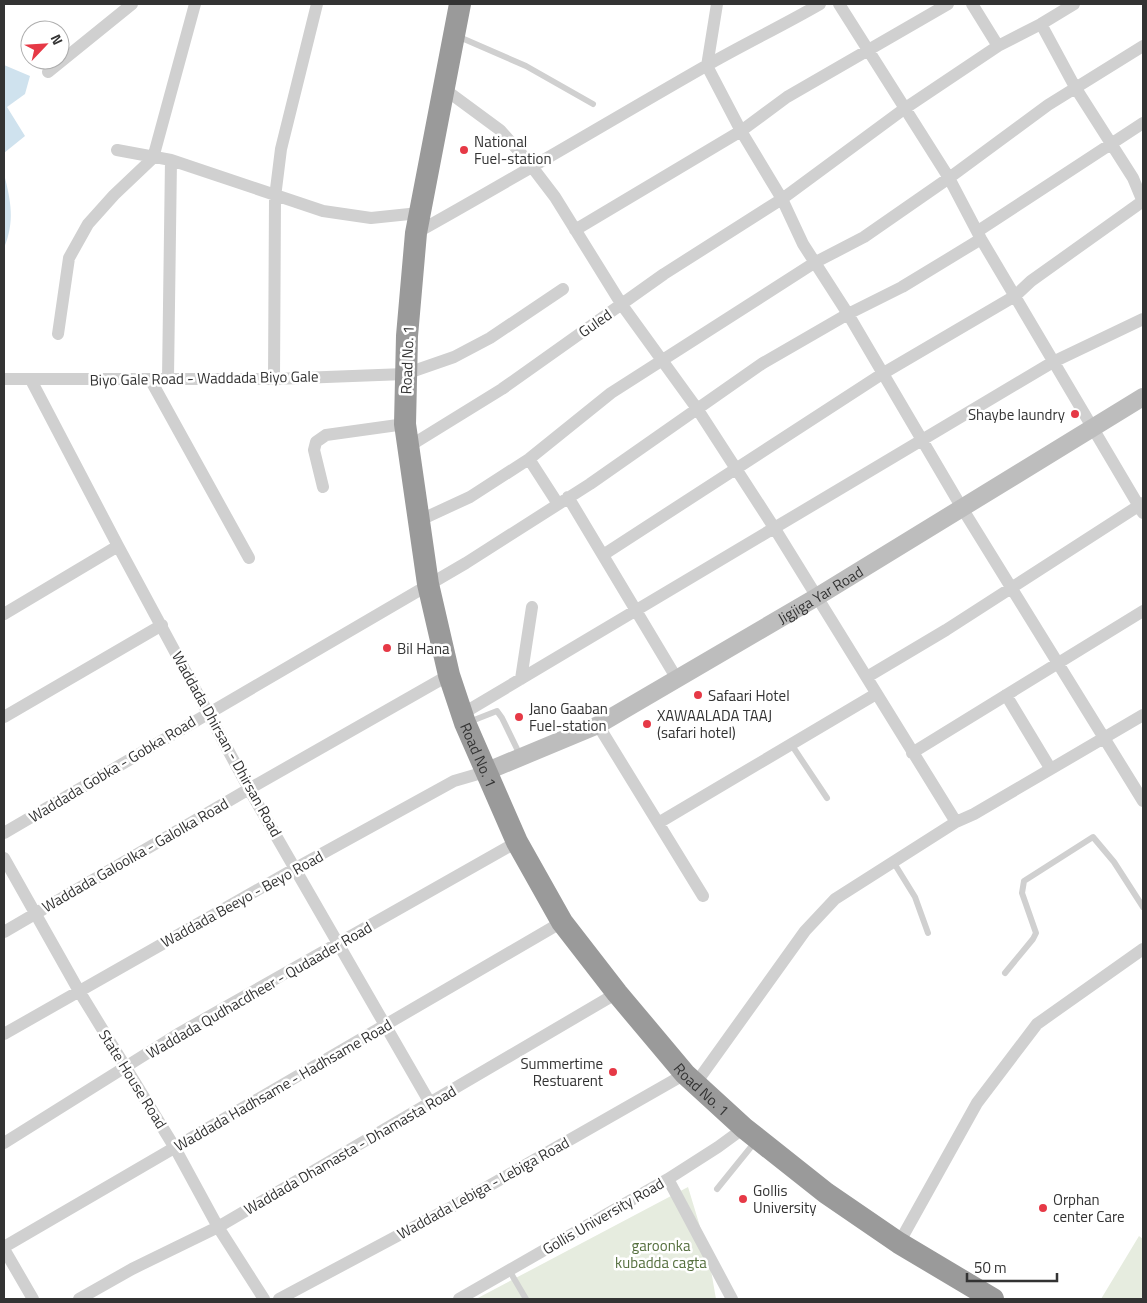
<svg xmlns="http://www.w3.org/2000/svg" width="1147" height="1303" font-family="'Titillium Web',sans-serif">
  <style>
    .green { fill: #e6ecdf }
    .water { fill: #cfe2ee }
    .lines { fill: none; stroke-linecap: round; stroke-linejoin: round }
    .lane { stroke: #d0d0d0; stroke-width: 6 }
    .street { stroke: #d0d0d0; stroke-width: 12 }
    .secondary { stroke: #bdbdbd; stroke-width: 18 }
    .highway { stroke: #9a9a9a; stroke-width: 22 }
    .poi-dot { fill: #e63946; stroke: #fff; stroke-width: 2 }
    .labels { text-anchor: middle; dominant-baseline: central; stroke-width: 5; stroke-linejoin: round; paint-order: stroke }
    .poi-label { font-size: 15px; fill: #333; stroke: #fff; text-anchor: start }
    .street-label { font-size: 15px; fill: #333; stroke: #fff }
    .park-label { font-size: 15px; fill: #56703f; stroke: #fff }
  </style>
  <rect width="100%" height="100%" fill="#fff"/>
  <path class="green" d="M 688,1187 L 708,1253 L 716,1299 L 476,1299 Z
    M 1139,1236 L 1143,1239 L 1143,1299 L 1101,1299 Z"/>
  <path class="water" d="M 4,65 L 30,76 L 25,94 L 7,107 L 25,136 L 4,153 Z
    M 4,174 C 11,201 15,222 4,248 Z"/>
  <g class="lines">
    <path class="lane" d="M 457,36 L 526,66 L 593,104
      M 469,722 L 497,711 L 502,718 L 520,755
      M 791,744 L 827,798
      M 894,863 L 915,897 L 928,933
      M 1005,973 L 1033,939 L 1036,933 L 1022,893 L 1024,881 L 1093,837 L 1114,862 L 1143,907
      M 717,1189 L 755,1142
      M 509,1270 L 526,1299"/>
    <path class="street" d="M 839,4 L 949,178 L 981,239 L 1143,513
      M 948,4 L 787,97 L 741,131 L 782,199 L 803,244 L 848,314 L 962,508 L 1143,801
      M 972,4 L 998,46
      M 1041,24 L 1075,87 L 1133,178 L 1143,202
      M 48,72 L 132,4
      M 443,88 L 500,130 L 526,159 L 555,197 L 622,305 L 698,410 L 775,529 L 956,822 L 974,814 L 1143,715
      M 117,150 L 171,160 L 323,211 L 371,218 L 419,213
      M 575,230 L 741,131 L 707,66 L 717,4
      M 978,231 L 1143,123
      M 416,233 C 513,179 608,122 704,67 C 742,45 782,26 820,4
      M 58,334 L 69,258 L 88,224 L 114,195 L 153,158 L 195,4
      M 168,378 L 171,160
      M 4,379 L 274,379 L 405,374 L 454,357 L 490,338 L 563,289
      M 150,379 L 249,558
      M 274,379 L 275,197 L 281,149 L 317,4
      M 31,380 L 118,546 L 249,789 L 430,1103
      M 408,447 L 502,389 L 664,274 L 782,199 L 904,109 L 998,46 L 1041,24 L 1074,4
      M 529,459 L 558,504
      M 323,487 L 314,450 L 316,442 L 326,435 L 405,424
      M 568,497 L 677,679
      M 418,521 L 470,497 L 529,459 L 611,393 L 814,263 L 864,237 L 949,178 L 1048,105 L 1143,46
      M 603,555 L 882,374 L 1015,296 L 1031,281 L 1143,201
      M 4,614 L 118,546
      M 867,677 L 946,630 L 1143,503
      M 521,679 L 532,607
      M 1006,695 L 1050,768
      M 462,714 L 1053,362 L 1143,319
      M 4,717 L 162,625
      M 598,725 L 703,896
      M 912,753 L 1143,611
      M 660,822 L 876,694
      M 4,833 L 466,563 L 590,484 L 763,363 L 848,314 L 902,287 L 981,239
      M 4,858 L 79,991 L 175,1148 L 218,1227 L 264,1299
      M 4,932 L 249,789 L 449,675
      M 4,1034 L 296,868 L 454,781 L 485,772
      M 696,1083 L 805,931 L 835,899 L 956,822
      M 4,1143 L 178,1034 L 517,842
      M 668,1179 L 732,1299
      M 899,1243 L 977,1103 L 1037,1024 L 1143,949
      M 4,1247 L 562,922
      M 4,1249 L 33,1299
      M 79,1299 L 132,1269 L 218,1227 L 617,993
      M 279,1299 L 459,1203 L 685,1074
      M 459,1299 L 668,1179 L 718,1147 L 744,1128"/>
    <path class="secondary" id="s1" d="M 485,772 L 598,725 L 815,598 L 1143,397"/>
    <path class="highway" id="s2" d="M 460,4 L 416,233 L 407,336 L 405,424 L 428,584 L 449,675 L 465,723 L 517,842 L 562,922 L 617,993 L 685,1074 L 744,1128 L 826,1193 L 899,1243 L 993,1299"/>
  </g>
  <g class="poi-dot">
    <circle cx="464" cy="150" r="5"/>
    <circle cx="1075" cy="414" r="5"/>
    <circle cx="387" cy="648" r="5"/>
    <circle cx="698" cy="695" r="5"/>
    <circle cx="519" cy="717" r="5"/>
    <circle cx="647" cy="724" r="5"/>
    <circle cx="613" cy="1072" r="5"/>
    <circle cx="743" cy="1199" r="5"/>
    <circle cx="1043" cy="1208" r="5"/>
  </g>
  <g class="labels">
    <g class="poi-label">
      <text x="474" y="141">National<tspan x="474" dy="17">Fuel-station</tspan></text>
      <text x="1065" y="414" text-anchor="end">Shaybe laundry</text>
      <text x="397" y="648">Bil Hana</text>
      <text x="708" y="695">Safaari Hotel</text>
      <text x="529" y="708">Jano Gaaban<tspan x="529" dy="17">Fuel-station</tspan></text>
      <text x="657" y="715">XAWAALADA TAAJ<tspan x="657" dy="17">(safari hotel)</tspan></text>
      <text x="603" y="1063" text-anchor="end">Summertime<tspan x="603" dy="17">Restuarent</tspan></text>
      <text x="753" y="1190">Gollis<tspan x="753" dy="17">University</tspan></text>
      <text x="1053" y="1199">Orphan<tspan x="1053" dy="17">center Care</tspan></text>
    </g>
    <g class="street-label">
      <text transform="translate(595 323) rotate(-35)">Guled</text>
      <text transform="translate(407 360) rotate(-88)">Road No. 1</text>
      <text transform="translate(204 378) rotate(-1)">Biyo Gale Road - Waddada Biyo Gale</text>
      <text stroke="none"><textPath href="#s1" startOffset="380">Jigjiga Yar Road</textPath></text>
      <text transform="translate(227 744) rotate(61)">Waddada Dhirsan - Dhirsan Road</text>
      <text stroke="none"><textPath href="#s2" startOffset="765">Road No. 1</textPath></text>
      <text transform="translate(112 769) rotate(-31)">Waddada Gobka - Gobka Road</text>
      <text transform="translate(135 855) rotate(-30)">Waddada Galoolka - Galolka Road</text>
      <text transform="translate(242 899) rotate(-29)">Waddada Beeyo - Beyo Road</text>
      <text transform="translate(259 990) rotate(-30)">Waddada Qudhacdheer - Qudaader Road</text>
      <text transform="translate(133 1079) rotate(58)">State House Road</text>
      <text transform="translate(283 1085) rotate(-30)">Waddada Hadhsame - Hadhsame Road</text>
      <text stroke="none"><textPath href="#s2" startOffset="1170">Road No. 1</textPath></text>
      <text transform="translate(350 1150) rotate(-30)">Waddada Dhamasta - Dhamasta Road</text>
      <text transform="translate(483 1188) rotate(-29)">Waddada Lebiga - Lebiga Road</text>
      <text transform="translate(603 1216) rotate(-30)">Gollis University Road</text>
    </g>
    <g class="park-label">
      <text x="661" y="1245">garoonka<tspan x="661" dy="17">kubadda cagta</tspan></text>
    </g>
  </g>
  <rect width="1147" height="1303" fill="none" stroke="#333333" stroke-width="10"/>
  <g transform="translate(45 45) rotate(65)"><circle r="24" fill="#ffffff" stroke="#adadad"/>
  <path d="M0-4L9 19L0 12L-9 19Z" fill="#e63946"/>
  <text y="-8" font-size="14" font-weight="bold" text-anchor="middle" fill="#333333">N</text>
  </g>
  <path d="M967 1273v8h90v-8" fill="none" stroke="#333333" stroke-width="2.5"/>
  <text x="974" y="1273" font-size="15" fill="#333333" stroke="#ffffff" stroke-width="4" paint-order="stroke">50 m</text>
</svg>
